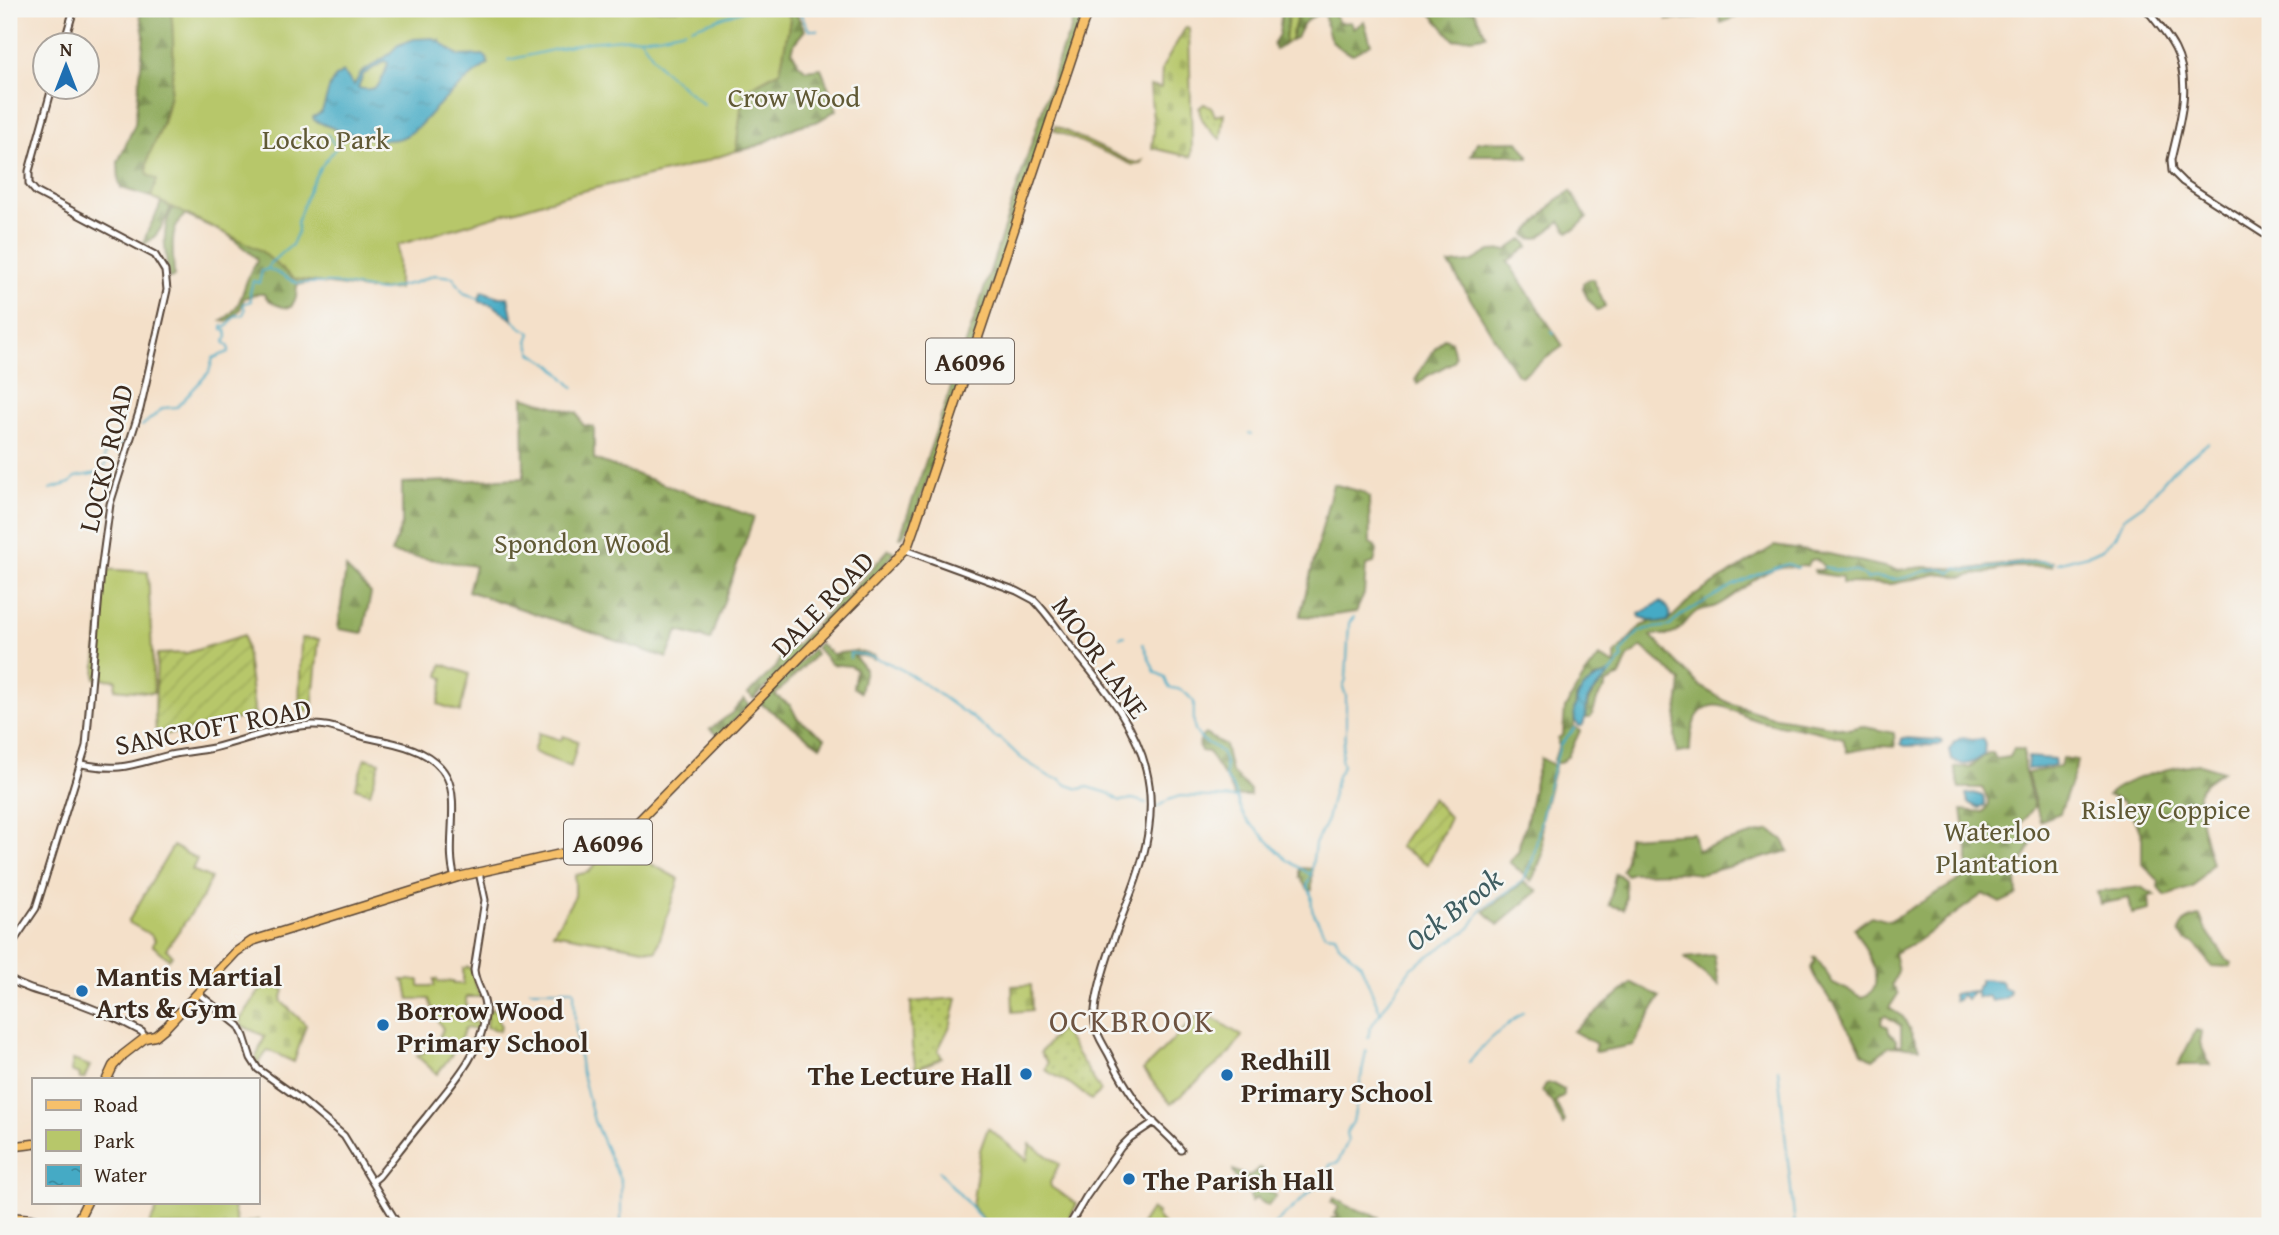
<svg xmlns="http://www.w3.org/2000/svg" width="2279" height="1235" font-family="'Gentium Book Plus',serif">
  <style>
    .grass { fill: url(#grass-dots); stroke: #797844; stroke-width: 2 }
    .forest { fill: url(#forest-firs); stroke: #666b3e; stroke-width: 2; fill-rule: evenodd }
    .cemetery { fill: url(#cemetery-stones); stroke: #797844; stroke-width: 2 }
    .park { fill: #b7c76a; stroke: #797844; stroke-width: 2 }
    .garden { fill: url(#garden-furrows); stroke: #797844; stroke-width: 2 }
    .water { fill: url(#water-ripples); stroke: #406a72; stroke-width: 2; fill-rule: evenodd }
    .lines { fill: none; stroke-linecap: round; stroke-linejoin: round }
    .stream { stroke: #45aac5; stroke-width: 2 }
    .minor-casing { stroke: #574538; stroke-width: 9 }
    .major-casing { stroke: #574538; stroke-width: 11 }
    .highway-casing { stroke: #574538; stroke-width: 13 }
    .minor { stroke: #fff; stroke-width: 5 }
    .major { stroke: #f6c06b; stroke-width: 8 }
    .highway { stroke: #f6c06b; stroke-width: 10 }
    .poi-dot { fill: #1f6fb2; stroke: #f6f6f2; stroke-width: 2.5 }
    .labels { text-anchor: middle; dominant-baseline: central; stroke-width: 5; stroke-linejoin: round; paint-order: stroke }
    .shield { fill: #f6f6f2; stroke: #73675e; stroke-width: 2 }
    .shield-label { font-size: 26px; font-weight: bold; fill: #3b2a1e }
    .park-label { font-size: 28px; fill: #605935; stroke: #f6f6f2 }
    .street-label { font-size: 28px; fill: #3b2a1e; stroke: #f6f6f2 }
    .poi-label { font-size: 28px; font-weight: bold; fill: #3b2a1e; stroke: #f6f6f2; text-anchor: start }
    .water-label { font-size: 30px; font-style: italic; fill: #3f5d61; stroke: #f6f6f2 }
    .quarter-label { font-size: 32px; letter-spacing: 2px; fill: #6d5341; stroke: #f6f6f2 }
  </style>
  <defs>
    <pattern id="grass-dots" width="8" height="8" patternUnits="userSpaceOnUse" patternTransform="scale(1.75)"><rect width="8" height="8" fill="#b7c76a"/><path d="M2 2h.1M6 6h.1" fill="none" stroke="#9eab5b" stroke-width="1.8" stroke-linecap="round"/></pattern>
    <pattern id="forest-firs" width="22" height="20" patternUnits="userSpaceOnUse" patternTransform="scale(1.75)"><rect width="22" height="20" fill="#91ac5e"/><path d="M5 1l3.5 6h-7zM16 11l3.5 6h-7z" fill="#788c4d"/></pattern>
    <pattern id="cemetery-stones" width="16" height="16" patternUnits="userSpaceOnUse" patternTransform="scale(1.75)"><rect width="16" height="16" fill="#b7c76a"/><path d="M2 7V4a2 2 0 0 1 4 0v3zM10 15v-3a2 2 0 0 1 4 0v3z" fill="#9eab5b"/></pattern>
    <pattern id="garden-furrows" width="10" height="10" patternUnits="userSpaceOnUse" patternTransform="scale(1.75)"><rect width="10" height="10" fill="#b7c76a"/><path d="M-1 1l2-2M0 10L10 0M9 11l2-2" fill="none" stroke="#9eab5b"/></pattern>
    <pattern id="water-ripples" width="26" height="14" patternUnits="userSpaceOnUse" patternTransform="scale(1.75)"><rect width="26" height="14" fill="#45aac5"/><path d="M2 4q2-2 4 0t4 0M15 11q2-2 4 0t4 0" fill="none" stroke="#3b8b9f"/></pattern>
  </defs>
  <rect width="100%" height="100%" fill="#f6f6f2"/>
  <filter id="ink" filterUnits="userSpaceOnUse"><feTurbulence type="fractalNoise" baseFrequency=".0143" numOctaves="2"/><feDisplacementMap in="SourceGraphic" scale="14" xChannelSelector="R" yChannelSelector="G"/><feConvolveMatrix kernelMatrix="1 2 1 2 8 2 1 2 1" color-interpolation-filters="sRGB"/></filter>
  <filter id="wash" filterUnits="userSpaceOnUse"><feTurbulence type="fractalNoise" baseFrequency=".00686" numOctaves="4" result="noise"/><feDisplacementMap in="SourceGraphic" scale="28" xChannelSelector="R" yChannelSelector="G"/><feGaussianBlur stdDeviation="1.57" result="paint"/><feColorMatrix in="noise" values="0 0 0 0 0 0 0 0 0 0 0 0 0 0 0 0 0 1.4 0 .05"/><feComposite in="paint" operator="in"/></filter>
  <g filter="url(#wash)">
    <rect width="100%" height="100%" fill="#f4e0c9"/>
    <path class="grass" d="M 1289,9 L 1299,9 L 1291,40 L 1284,45 Z
      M 1204,104 L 1212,108 L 1215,116 L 1224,113 L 1221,139 C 1210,133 1200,120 1199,108 Z
      M 1055,126 L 1129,161 L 1138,163 L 1142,161 L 1140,164 L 1133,165 L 1054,130 Z
      M 365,758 L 380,762 L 370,793 L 355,788 Z
      M 957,998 L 951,1024 L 938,1050 L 942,1058 L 916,1069 L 912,1047 L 911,1002 Z
      M 490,1009 L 499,1010 L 502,1012 L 497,1019 L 501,1026 L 500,1031 L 486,1027 L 487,1013 Z
      M 1061,1028 L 1101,1091 L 1091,1100 L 1072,1085 L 1045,1070 L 1048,1063 L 1040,1053 Z
      M 73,1060 L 90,1066 L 84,1079 L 80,1079 L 79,1074 L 71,1071 Z"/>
    <path class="forest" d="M 139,9 L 171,9 C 178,74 171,105 147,165 L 157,180 L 151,197 L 121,188 L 119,183 L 118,162 L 135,124 L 144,35 Z
      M 786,9 L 794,9 L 805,30 L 795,42 L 792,52 L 799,64 L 806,70 L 821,68 L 837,110 C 830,113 824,118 818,121 C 811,124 803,124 796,127 C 772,137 764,147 736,151 L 743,91 L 780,71 L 790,19 Z
      M 1075,9 L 1085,9 L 913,521 L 902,537 L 900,537 L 979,305 L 1062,49 L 1070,33 Z
      M 1282,9 L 1289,9 L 1284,45 L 1275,50 L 1273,45 L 1279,34 Z
      M 1299,9 L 1332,9 L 1339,23 L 1351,22 L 1354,29 L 1364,21 L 1371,44 L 1353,54 C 1332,48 1327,37 1325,16 L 1320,13 C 1304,20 1303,23 1296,38 L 1291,40 Z
      M 1427,9 L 1473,9 L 1486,35 C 1475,39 1466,37 1454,40 Z
      M 1665,9 L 1696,9 L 1693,12 L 1697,18 L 1667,20 Z
      M 1717,9 L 1748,9 L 1734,18 L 1721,23 Z
      M 1518,141 L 1528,155 L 1528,158 L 1522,158 L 1513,155 L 1471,155 L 1477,142 Z
      M 1571,191 L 1587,218 L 1575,229 L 1568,232 L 1560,221 L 1540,237 L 1531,239 L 1525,235 L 1557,200 Z
      M 161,202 L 171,207 C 164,222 160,236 144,244 C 146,227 157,218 161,202 Z
      M 177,203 L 373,290 C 349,287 321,279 297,285 L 296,298 L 291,307 C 282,309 269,303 264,294 L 257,294 L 244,298 L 240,310 L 227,322 L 222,321 C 248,303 239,285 257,262 L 256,258 L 227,234 L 185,215 C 167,228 174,258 174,277 L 169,278 C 165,254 159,223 177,203 Z
      M 1523,239 L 1529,246 L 1508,262 L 1563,346 L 1521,376 L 1516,373 L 1449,264 L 1471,262 L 1490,251 L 1507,250 Z
      M 1589,279 L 1593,279 L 1605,306 L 1598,311 L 1588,299 L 1583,289 L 1583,283 Z
      M 1444,338 L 1451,341 L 1455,357 L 1453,362 L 1427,376 L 1418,384 L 1415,380 C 1422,366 1433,350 1444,338 Z
      M 523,397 L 577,413 L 583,425 L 594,427 L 594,459 L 754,517 L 710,640 L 678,631 L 667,658 L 468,591 L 475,566 L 391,553 L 402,524 L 402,483 L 524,478 Z
      M 1333,484 L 1362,492 L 1369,497 L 1370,543 L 1375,546 L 1377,551 L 1374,563 L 1366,565 L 1364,594 L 1356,612 L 1320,617 L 1300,616 Z
      M 1774,546 L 1829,554 L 1897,570 L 1924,567 L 1968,569 L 2035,561 L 2053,562 L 2052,566 L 2014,567 L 1963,577 L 1937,574 L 1892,584 L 1842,583 L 1842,577 L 1815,573 L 1814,570 L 1822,570 L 1824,567 L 1817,559 L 1811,560 L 1807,566 L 1798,566 L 1796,568 C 1768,559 1741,595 1716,606 C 1710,609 1702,608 1696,612 C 1687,618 1682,631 1672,634 C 1665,637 1658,633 1651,636 L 1700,686 L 1729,703 L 1769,716 L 1849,729 L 1861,726 L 1894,733 L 1895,747 L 1880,746 L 1847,752 L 1843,738 C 1829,735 1814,730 1800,728 C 1782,726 1765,724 1747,717 C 1737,713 1723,703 1711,706 C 1692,711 1690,735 1690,751 L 1677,753 L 1675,735 L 1681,681 L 1642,647 L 1628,657 L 1620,676 L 1605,684 L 1605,688 C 1592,702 1598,707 1590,718 L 1586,718 C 1582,699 1600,687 1610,674 L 1595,678 L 1576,697 L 1574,726 L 1580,731 L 1568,756 L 1560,763 L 1556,763 L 1554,760 L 1558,748 L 1558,738 L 1563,735 L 1565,708 L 1583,678 L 1599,657 L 1615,665 L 1615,654 L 1641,626 L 1651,621 L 1658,623 L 1668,621 L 1694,596 Z
      M 889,549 L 894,552 L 873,578 L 754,699 L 748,694 L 775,668 L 783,652 L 796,645 L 843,597 L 846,598 Z
      M 346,568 L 371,593 L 363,633 L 338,629 Z
      M 819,643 L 832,654 L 855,651 L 875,656 L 874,659 L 863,656 L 854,656 L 865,669 L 860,692 L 853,687 L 856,669 L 850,666 L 831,664 L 816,647 Z
      M 813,649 L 816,654 L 775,695 L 791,706 L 797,718 L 825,738 L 820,746 L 760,703 Z
      M 744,699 L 749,705 L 718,736 L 710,729 L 732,713 Z
      M 1205,734 L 1225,745 L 1231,772 L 1250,790 L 1250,796 L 1234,796 C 1231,780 1215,767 1209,752 L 1201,751 C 1198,745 1199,738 1205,734 Z
      M 2014,748 L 2024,750 L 2024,768 L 2034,807 L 2020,825 L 2031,844 L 2016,878 L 2017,895 L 2000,903 L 1983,894 L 1916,942 L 1894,953 L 1898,971 L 1892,985 L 1898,994 L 1889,1008 L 1903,1017 L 1919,1048 L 1890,1046 L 1873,1059 L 1862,1053 L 1856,1039 L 1845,1024 L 1834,1002 L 1831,1002 C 1825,990 1814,980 1811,968 L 1815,961 L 1813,958 L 1816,957 L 1833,983 L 1862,997 C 1893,988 1862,944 1854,928 L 1871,916 L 1889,921 L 1968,875 L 1968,850 L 1962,810 L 1983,812 L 1989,805 L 1986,795 L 1982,788 L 1960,788 L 1954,767 L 1970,767 L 1988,753 L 1993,753 L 1996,759 L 2010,757 ZM 1886,1016 L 1901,1026 L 1901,1045 L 1896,1045 L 1896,1040 L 1889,1032 L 1888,1027 L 1881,1024 L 1882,1017 Z
      M 1541,758 L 1555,766 L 1541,820 L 1543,854 L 1532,881 L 1509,862 L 1519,851 C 1518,841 1524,834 1526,824 C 1531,802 1534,780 1541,758 Z
      M 2062,758 L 2077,760 L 2075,771 L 2060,813 L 2040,821 L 2027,773 L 2060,767 Z
      M 2200,764 L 2223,771 C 2215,776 2206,780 2201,788 C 2192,802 2208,848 2212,864 L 2193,887 L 2166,896 L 2158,887 L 2159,881 L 2142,863 L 2142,838 L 2137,824 L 2122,801 L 2108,795 C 2122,779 2178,765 2200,764 Z
      M 1770,830 L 1783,840 L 1789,851 L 1701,874 L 1683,872 L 1632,873 L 1627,875 L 1622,871 L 1626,859 L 1628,837 L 1693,833 L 1697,850 Z
      M 1300,868 L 1312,869 L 1312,890 L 1309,890 L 1302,881 L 1303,878 L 1300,877 Z
      M 1615,874 L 1619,875 L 1625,880 L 1626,897 L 1624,909 L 1609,905 Z
      M 1524,882 L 1538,891 L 1498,925 L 1484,911 Z
      M 2141,887 L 2155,895 L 2149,896 L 2150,910 L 2132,914 L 2129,898 L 2100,904 L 2097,892 Z
      M 2200,916 L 2205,928 L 2227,960 L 2232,963 L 2231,967 L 2211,966 L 2195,943 L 2185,940 L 2179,933 C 2181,922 2189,918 2200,916 Z
      M 1714,955 L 1719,986 L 1684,958 Z
      M 1632,983 L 1660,997 L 1633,1045 L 1596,1052 L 1594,1051 L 1596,1044 L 1573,1031 Z
      M 2196,1030 L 2202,1032 L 2200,1043 L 2210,1065 L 2178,1065 Z
      M 1551,1083 L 1564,1090 L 1564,1095 L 1555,1102 L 1565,1121 L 1563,1125 L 1551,1101 L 1542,1091 L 1546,1084 Z
      M 1261,1168 L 1263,1170 L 1260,1184 L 1276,1196 L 1268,1206 L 1256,1198 L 1251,1202 C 1250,1198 1251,1194 1249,1191 C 1244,1182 1234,1181 1233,1170 L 1248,1177 Z
      M 1334,1198 L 1350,1207 L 1379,1217 L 1375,1226 L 1341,1226 L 1338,1224 L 1330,1226 L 1332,1218 L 1336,1219 L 1337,1216 L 1334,1214 L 1339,1207 L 1331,1202 Z"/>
    <path class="cemetery" d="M 1186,27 L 1189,28 L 1192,146 L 1191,157 L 1152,148 L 1154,131 L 1150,86 L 1161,88 L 1162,68 Z
      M 267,980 L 284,990 L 281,1001 L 306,1025 L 294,1062 L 268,1050 L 258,1064 L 255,1060 L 265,1036 L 242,1026 L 240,1020 Z
      M 1031,985 L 1032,1010 L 1013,1012 L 1012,986 Z
      M 1151,1209 L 1158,1214 L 1157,1217 L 1165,1226 L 1140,1226 Z"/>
    <path class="park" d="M 171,9 L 786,9 L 790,19 L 780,71 L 743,91 L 736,151 L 684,168 L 574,193 L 398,245 L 398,289 L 373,290 L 294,279 L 260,250 L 151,197 L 157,180 L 148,175 C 142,160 159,138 163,123 C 175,85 175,49 171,9 Z
      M 103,569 L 148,572 L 154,693 L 115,689 L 116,680 L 95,678 Z
      M 442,664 L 469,674 L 460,712 L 438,704 L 444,678 L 439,676 Z
      M 539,733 L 561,740 L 563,736 L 578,741 L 571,767 L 533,752 Z
      M 611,845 L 616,845 L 679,879 L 656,951 L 553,933 L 575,896 L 575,875 L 589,872 Z
      M 173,846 L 197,859 L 192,870 L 211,878 L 202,898 L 166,949 L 172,955 L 169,959 L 152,945 L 155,940 L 151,935 L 128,922 Z
      M 468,967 L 472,970 L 475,984 L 481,997 L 466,997 L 467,1021 L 481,1024 L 480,1030 L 465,1028 L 458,1046 L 437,1074 L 417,1056 L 435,1046 L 443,1029 L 435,1016 L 429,999 L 409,999 L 406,985 L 402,980 L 419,980 L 419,986 L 434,986 L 434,979 L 437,979 L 438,982 L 453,981 L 453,984 L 463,984 L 463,968 Z
      M 1202,1011 L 1242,1036 L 1228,1055 L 1171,1104 L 1143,1070 Z
      M 988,1128 L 1027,1160 L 1030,1144 L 1059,1164 L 1050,1183 L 1051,1187 L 1077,1204 L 1065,1226 L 989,1226 L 972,1207 L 980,1150 Z
      M 160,1202 L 232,1202 L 237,1225 L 258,1220 L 259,1224 L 250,1226 L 149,1226 Z"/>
    <path class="garden" d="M 244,635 L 255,715 L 187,731 L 156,736 L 155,713 L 157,654 L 187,653 Z
      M 301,638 L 319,639 L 312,711 L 299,712 Z
      M 1432,798 L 1450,818 L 1428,864 L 1399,847 Z"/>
    <path class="water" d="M 433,38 L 437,41 L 440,39 L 440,42 L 459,56 L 483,55 L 487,58 L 488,64 C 472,75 457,88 442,102 C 429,113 418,132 401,138 C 377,146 333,129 314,120 L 313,117 L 321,113 C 329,97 326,81 343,72 L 354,85 L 361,73 L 387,56 L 398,45 L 414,39 ZM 385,61 L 388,63 C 382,80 380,94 358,88 L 363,75 Z
      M 482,291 L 499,297 L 508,297 L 513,320 L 493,305 L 480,302 L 479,299 Z
      M 1660,602 C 1668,605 1673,613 1668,621 L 1658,623 L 1640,617 L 1639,614 Z
      M 1610,673 C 1605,682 1593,690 1588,699 C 1584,708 1588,718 1582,726 L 1579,726 L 1575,721 L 1574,709 L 1576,707 C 1576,688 1593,679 1610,673 Z
      M 1963,737 L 1971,740 L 1983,739 L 1985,742 L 1984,755 C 1973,763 1964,769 1952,759 L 1950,750 L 1954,742 Z
      M 1902,738 L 1940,740 L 1942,742 L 1940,745 L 1905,746 L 1901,744 Z
      M 2028,757 L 2054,759 L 2055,765 L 2042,768 L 2027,769 Z
      M 1973,793 L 1983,796 L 1985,806 L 1979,808 L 1968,802 L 1966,794 Z
      M 1983,979 L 2001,981 L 2003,987 L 2010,990 L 2009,995 L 2004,999 L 1992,1001 L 1988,996 L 1978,998 L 1975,992 L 1971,993 L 1967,999 L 1961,995 L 1958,1000 L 1954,1001 L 1953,994 C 1962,992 1966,992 1976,991 L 1978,985 L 1980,985 L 1980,980 Z"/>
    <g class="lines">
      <path class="stream" d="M 798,9 L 809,30 L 818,30
        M 691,28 L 747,9
        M 640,38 L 661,68 L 704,105
        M 508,60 L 588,42 L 658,36 L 685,30
        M 327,134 L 336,147
        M 269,269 L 297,283 L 331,283 L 380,291 L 417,282 L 434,275 L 453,277 L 464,293 L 479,299
        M 513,318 L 519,326 L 531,333 L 528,341 L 532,353 L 553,366 L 574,388
        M 1551,331 L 1554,334
        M 142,426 L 163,408 L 177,407 L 209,372 L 213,358 L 229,352 L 229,347 L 224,342 L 227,337 L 226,330 L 222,329 L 222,326 L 227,327 L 235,316 L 243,315 L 245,310 L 243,304 L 251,301 L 250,293 L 253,281 L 259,283 L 262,271 L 268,269 L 270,263 L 292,245 L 298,231 L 297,222 L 310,187 L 320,168 L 342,140
        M 1249,433 L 1251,434
        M 50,489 L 70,483 L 75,477 L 98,473 L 106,465 L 104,458 L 107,448 L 125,444
        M 2057,563 L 2091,554 L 2102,549 L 2116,536 L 2124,518 L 2144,504 L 2174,469 L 2208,443
        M 1824,567 C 1838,574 1856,566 1867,579 C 1877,575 1883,579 1894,579 C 1914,580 1932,561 1951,573 L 1957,568 L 1966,571 L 2042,561 L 2053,563
        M 1120,637 L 1125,636
        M 1143,644 L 1155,672 L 1165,677 C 1169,692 1170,686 1181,690 C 1186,692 1191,699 1194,702 C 1194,709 1193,723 1195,730 C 1203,751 1229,738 1225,778 C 1241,793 1235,803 1246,819 L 1286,859 L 1311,875 L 1307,886 C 1313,893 1311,900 1312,909 C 1312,910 1324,933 1325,934 L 1335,935 L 1339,944 L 1360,963 L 1381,1014
        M 850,658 L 850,653 C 893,656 928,687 962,711 C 967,713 992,733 994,737 L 1001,739 L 1021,758 L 1050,777 L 1060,779 L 1067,785 L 1079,789 L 1088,787 L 1108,793 L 1120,801 L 1133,799 L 1146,803
        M 1609,675 L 1623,658 L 1621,654 L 1626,645 L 1639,632 L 1646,629 L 1670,626 L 1681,615 L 1732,586 L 1761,573 L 1788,564 L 1798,568
        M 1152,806 L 1158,807 L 1168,800 L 1180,796 L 1237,798
        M 1311,874 L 1315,844 L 1327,820 L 1337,776 L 1343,766 L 1341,758 L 1346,732 L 1346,696 L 1343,687 L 1346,679 L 1349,623 L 1354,617
        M 530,990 L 573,990
        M 574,991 L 575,1022 L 581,1070 L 594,1121 L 621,1182 L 621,1226
        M 1368,1038 L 1370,1028 L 1411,968 L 1470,928 L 1482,909 L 1523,881 L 1533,859 L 1547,792 L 1560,745 L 1575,728
        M 1469,1062 L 1488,1041 L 1523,1012
        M 1778,1069 L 1795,1226
        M 939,1171 L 988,1226
        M 1273,1226 L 1324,1179 L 1330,1165 L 1338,1162 L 1348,1141 L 1346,1133 L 1353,1122 L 1366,1051"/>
    </g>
  </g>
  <g filter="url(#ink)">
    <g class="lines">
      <defs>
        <path id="minor" d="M 2146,9 C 2156,21 2167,34 2175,49 C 2193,84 2179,124 2171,160 L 2172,171 L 2183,182 L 2270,238
          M 63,46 L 74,9
          M 905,550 L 1017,591 L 1034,600 C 1050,616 1062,637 1077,654 C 1149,741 1172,791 1128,901 C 1117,929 1091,996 1095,1024 C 1096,1034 1103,1044 1108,1053 C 1119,1075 1131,1097 1148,1116 C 1158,1128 1171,1137 1181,1150
          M 82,764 C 122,772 133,764 170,755 C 184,752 199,751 213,748 C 245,740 277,727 311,725 C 329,724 342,731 358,735 C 367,738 375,739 384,741 C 408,746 435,754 447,777 C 460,803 445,847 455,878
          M 9,948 L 36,908 L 86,746 L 101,571 L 110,504 L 140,409 L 167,290 L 165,271 L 155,255 L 36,192 L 29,184 L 29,171 L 52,88
          M 9,979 C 27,990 45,993 66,999 C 92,1007 118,1019 142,1032 L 145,1038
          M 199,994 L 239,1026 L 244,1036 L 251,1058 L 258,1069 L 300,1099 L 344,1136 L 399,1226
          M 373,1181 L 379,1176 C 395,1156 410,1136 426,1117 C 449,1087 481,1055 485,1016 C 487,993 476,989 474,970 L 485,900 L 479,872
          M 1069,1226 L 1086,1197 L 1121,1147 L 1130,1138 L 1154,1122"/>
        <path id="major" d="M 107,1079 L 113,1066 L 123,1055 L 145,1038 L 155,1036 L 166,1027 L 236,952 L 252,941 L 458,877 L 596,846 L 623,837 L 895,561 L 908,545 L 914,528 L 1088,9
          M 9,1147 L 33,1144
          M 75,1226 L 87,1202"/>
        <path id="highway" d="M 9,1218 L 32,1220 L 55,1226"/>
      </defs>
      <use href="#minor" class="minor-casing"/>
      <use href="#major" class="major-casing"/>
      <use href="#highway" class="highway-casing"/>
      <use href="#minor" class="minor"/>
      <use href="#major" class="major"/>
      <use href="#highway" class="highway"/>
    </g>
  </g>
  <g class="poi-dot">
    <circle cx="82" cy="991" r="7"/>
    <circle cx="383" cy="1025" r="7"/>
    <circle cx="1026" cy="1074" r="7"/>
    <circle cx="1227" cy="1075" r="7"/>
    <circle cx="1129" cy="1179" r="7"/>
  </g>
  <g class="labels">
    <g class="shield">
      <rect x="926" y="338.5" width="88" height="45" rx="5"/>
      <rect x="564" y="819.5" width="88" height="45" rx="5"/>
    </g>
    <g class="shield-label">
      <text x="970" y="361">A6096</text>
      <text x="608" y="842">A6096</text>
    </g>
    <g class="park-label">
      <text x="794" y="96">Crow Wood</text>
      <text x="326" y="138">Locko Park</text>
      <text x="582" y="542">Spondon Wood</text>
      <text x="2166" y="808">Risley Coppice</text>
      <text x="1997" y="830">Waterloo<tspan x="1997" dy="32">Plantation</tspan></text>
    </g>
    <g class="street-label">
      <text transform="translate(105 458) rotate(-76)">LOCKO ROAD</text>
      <text transform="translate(822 603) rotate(-46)">DALE ROAD</text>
      <text transform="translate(1101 657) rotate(54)">MOOR LANE</text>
      <text transform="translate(213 726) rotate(-11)">SANCROFT ROAD</text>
    </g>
    <g class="poi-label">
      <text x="96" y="975">Mantis Martial<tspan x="96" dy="32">Arts &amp; Gym</tspan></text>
      <text x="397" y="1009">Borrow Wood<tspan x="397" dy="32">Primary School</tspan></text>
      <text x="1241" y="1059">Redhill<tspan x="1241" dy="32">Primary School</tspan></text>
      <text x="1012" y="1074" text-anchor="end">The Lecture Hall</text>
      <text x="1143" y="1179">The Parish Hall</text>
    </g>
    <g class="water-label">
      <text transform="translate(1453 909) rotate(-38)">Ock Brook</text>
    </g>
    <g class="quarter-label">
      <text x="1132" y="1020">OCKBROOK</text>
    </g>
  </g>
  <rect width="2279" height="1235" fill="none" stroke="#f6f6f2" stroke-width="35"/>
  <rect x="32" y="1078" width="228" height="126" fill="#f6f6f2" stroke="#aba49d" stroke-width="2"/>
  <rect x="46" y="1100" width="35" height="10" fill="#f6c06b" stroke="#aba49d" stroke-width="2"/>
  <text x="94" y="1112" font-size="21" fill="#3b2a1e">Road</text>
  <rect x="46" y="1130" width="35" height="21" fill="#b7c76a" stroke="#aba49d" stroke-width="2"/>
  <text x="94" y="1148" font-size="21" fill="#3b2a1e">Park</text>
  <rect x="46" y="1165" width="35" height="21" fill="url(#water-ripples)" stroke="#aba49d" stroke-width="2"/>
  <text x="94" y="1182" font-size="21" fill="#3b2a1e">Water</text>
  <g transform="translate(66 66)"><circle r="33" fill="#f6f6f2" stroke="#aba49d" stroke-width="2"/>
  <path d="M0-5L12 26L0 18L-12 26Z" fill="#1f6fb2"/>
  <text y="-10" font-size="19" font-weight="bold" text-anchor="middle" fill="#3b2a1e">N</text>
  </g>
</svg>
